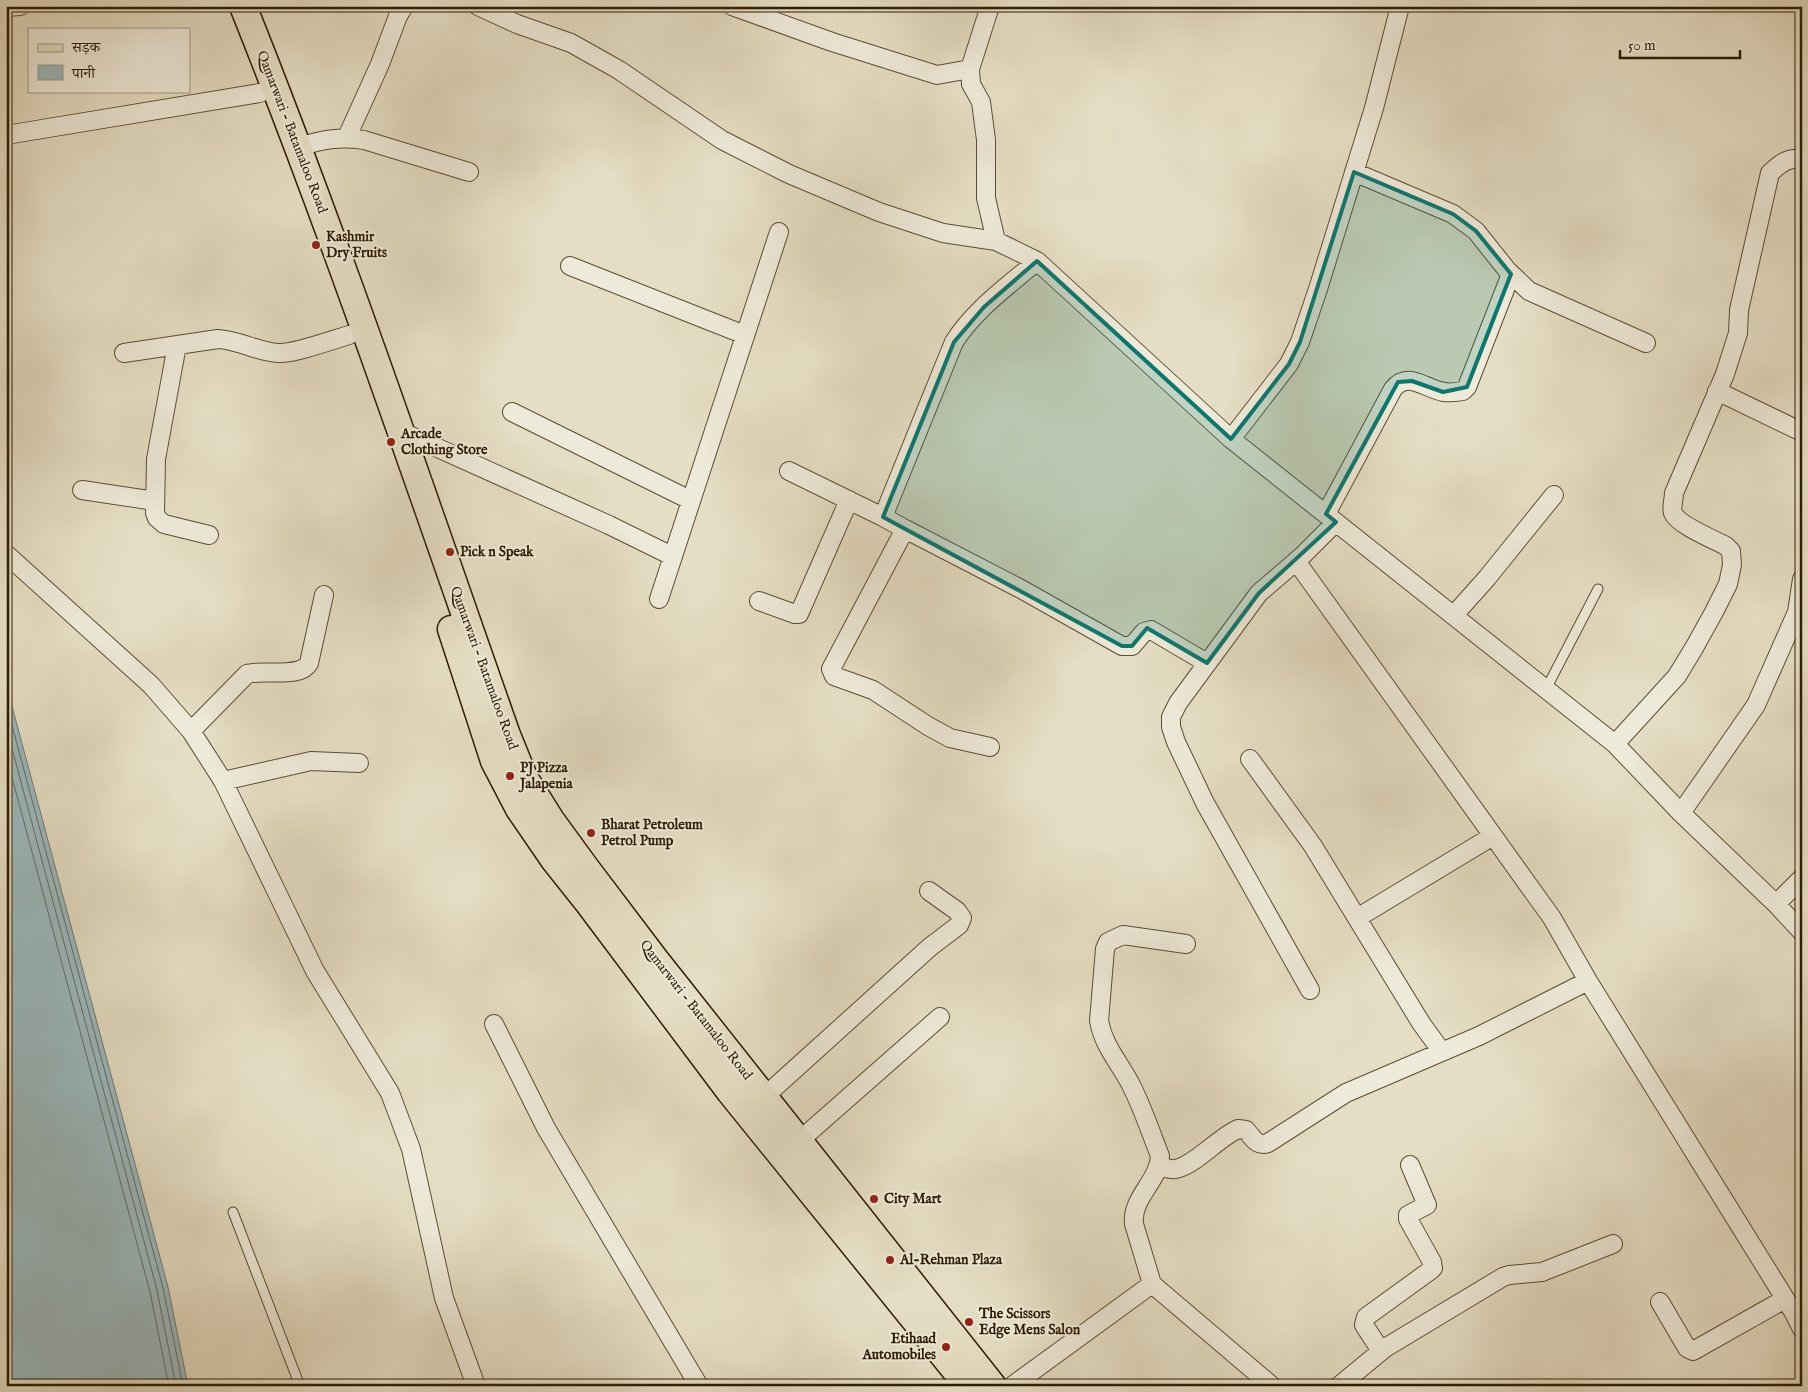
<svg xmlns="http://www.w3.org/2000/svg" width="1808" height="1392" font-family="'IM FELL English','Noto Serif Devanagari',serif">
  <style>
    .water { fill: #9bb9bf; stroke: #6f7a74 }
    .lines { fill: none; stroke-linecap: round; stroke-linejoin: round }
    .shore { stroke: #646a62; stroke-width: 1 }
    .service-casing { stroke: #5c4c34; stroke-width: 11 }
    .minor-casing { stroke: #5c4c34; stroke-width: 20 }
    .primary-casing { stroke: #2e1c04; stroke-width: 29 }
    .service { stroke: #eeead9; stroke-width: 9 }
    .minor { stroke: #eeead9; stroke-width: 18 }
    .primary { stroke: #e5dec4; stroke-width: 26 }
    .marked { fill: #0f766e; fill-opacity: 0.2; stroke: #0f766e; stroke-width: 4; stroke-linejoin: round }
    .poi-dot { fill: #8f2418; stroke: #eeead9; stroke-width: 2 }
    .labels { text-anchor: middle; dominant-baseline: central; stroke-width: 4; stroke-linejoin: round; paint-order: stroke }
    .street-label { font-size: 14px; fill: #2e1c04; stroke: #eeead9 }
    .poi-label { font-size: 14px; font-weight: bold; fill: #2e1c04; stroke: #eeead9; text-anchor: start }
  </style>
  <rect width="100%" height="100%" fill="#e5dec4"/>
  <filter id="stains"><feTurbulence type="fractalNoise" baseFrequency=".004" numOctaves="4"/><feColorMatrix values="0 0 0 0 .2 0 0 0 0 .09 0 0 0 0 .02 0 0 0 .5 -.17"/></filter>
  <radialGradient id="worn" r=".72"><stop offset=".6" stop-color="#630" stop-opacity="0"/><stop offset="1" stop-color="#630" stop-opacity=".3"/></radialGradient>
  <path class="water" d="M 6,684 L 168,1287 L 188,1386 L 6,1386 Z"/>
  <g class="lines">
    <path class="shore" d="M 6,703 L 163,1288 L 183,1386
      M 6,726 L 157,1290 L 176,1386
      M 6,755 L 150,1292 L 169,1386"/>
    <defs>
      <path id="service" d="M 1546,689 L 1598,589
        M 233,1212 L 300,1386"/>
      <path id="minor" d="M 478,6 L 517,24 L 571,43 L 619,70 L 722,140 L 789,174 L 879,212 L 943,233 L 996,241
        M 732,6 L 832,42 L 937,75 L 970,69
        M 990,6 L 970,69 L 971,84 L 981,102 L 986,140 L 986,198 L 996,241 L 1037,261 L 1231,439 L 1615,744 L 1681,813 L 1776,904 L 1802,932
        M 6,7 L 20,6
        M 6,135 L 260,93
        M 347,137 L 380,64 L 398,16 L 404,6
        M 298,147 C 322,140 339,136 364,140 L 469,172
        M 1354,172 L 1453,214 L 1476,231 L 1507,270 L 1529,291 L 1646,343
        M 570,266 L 745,335
        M 177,345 L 156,459 L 155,513 L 157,518 L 164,524 L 209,535
        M 124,353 L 218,339 C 239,340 258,352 278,353 C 294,354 332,340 349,335
        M 1717,391 L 1802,432
        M 512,412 L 690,500
        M 400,431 L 609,525 L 672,556
        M 1231,439 L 1289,364 L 1300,342 L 1318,289 L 1374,108 L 1400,6
        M 789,471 L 883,517
        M 82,490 L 155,501
        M 1326,514 L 1393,389 C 1408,370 1425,389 1444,392 C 1450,393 1457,392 1463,391 L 1467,387 L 1511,274
        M 905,529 L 1021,589 L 1122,646 L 1132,646 L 1144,632 L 1151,630 L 1207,663
        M 6,554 L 151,685 L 191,731 L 223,781 L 315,971 L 390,1093 L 411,1149 L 444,1298 L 476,1386
        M 1296,561 L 1552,918 L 1588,981 L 1794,1313 L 1802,1329
        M 659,599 L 779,232
        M 759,601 L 795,614 L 799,614 L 849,500
        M 1454,615 L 1487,578 L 1554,495
        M 191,731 L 247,674 C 264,669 300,679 309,663 L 324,595
        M 1615,744 L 1677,676 L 1694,648 L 1714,612 L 1728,584 L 1732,565 L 1731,551 L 1726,546 C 1713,539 1678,525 1673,513 C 1671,507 1674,499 1674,493 L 1725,374 L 1738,333 L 1739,310 L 1770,173 C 1780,164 1787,157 1802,159
        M 990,747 L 950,738 L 928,726 L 873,690 L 834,676 L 831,669 L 905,529 L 883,517 L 954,342 C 974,310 1008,286 1037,261
        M 1250,759 L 1313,846 L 1421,1023 L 1442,1052
        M 223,781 L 311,761 L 359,763
        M 1681,813 L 1756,705 L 1797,612 L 1802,579
        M 1776,904 L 1802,878
        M 1357,918 L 1493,836
        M 1186,944 L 1123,935 L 1108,942 L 1105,949 L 1099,1021 C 1104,1048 1121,1064 1132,1087 C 1143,1109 1151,1133 1160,1156 C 1159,1181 1131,1198 1134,1224 L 1152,1284 L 1272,1386
        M 1310,990 L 1205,803 L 1176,742 L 1171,727 L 1171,717 L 1178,703 L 1259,593 L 1301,557 L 1336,522
        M 494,1024 L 546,1128 L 699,1386
        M 764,1097 L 930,947 L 959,925 L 962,918 L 957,911 L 929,891
        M 799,1141 L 940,1017
        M 1159,1166 C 1164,1167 1170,1170 1175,1169 C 1193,1167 1219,1137 1238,1129 L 1246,1130 C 1253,1138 1257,1147 1268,1143 L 1346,1093 L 1479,1036 L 1588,981
        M 1660,1302 L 1687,1348 L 1693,1351 L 1785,1299
        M 1381,1351 L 1364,1325 L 1366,1317 L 1431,1270 L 1433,1268 L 1432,1262 L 1408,1219 L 1408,1215 L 1427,1205 L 1410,1165
        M 1012,1386 L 1152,1284
        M 1339,1386 L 1385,1348 L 1503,1277 L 1509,1275 L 1542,1272 L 1613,1244"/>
      <path id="primary" d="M 243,6 C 339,246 421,491 507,735 L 524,777 L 551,820 L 586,868 L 655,959 L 993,1386
        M 451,629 L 494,761 L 519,809 L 554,860 L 589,904 L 730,1092 L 968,1386"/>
    </defs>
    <use href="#service" class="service-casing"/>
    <use href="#minor" class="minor-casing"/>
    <use href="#primary" class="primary-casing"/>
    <use href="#service" class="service"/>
    <use href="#minor" class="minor"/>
    <use href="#primary" class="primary"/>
  </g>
  <path class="marked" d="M 1354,172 L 1453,214 L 1476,231 L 1511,274 L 1467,387 L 1443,392 L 1412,381 L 1398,382 L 1326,514 L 1336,522 L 1259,593 L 1207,663 L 1147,628 L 1132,646 L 1122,646 L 883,517 L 954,342 L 984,307 L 1037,261 L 1231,439 L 1289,364 L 1300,342 Z"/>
  <g class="poi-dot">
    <circle cx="316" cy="245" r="5"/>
    <circle cx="391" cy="442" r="5"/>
    <circle cx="450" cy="552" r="5"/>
    <circle cx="510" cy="776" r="5"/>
    <circle cx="591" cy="833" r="5"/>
    <circle cx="874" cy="1199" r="5"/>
    <circle cx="890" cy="1260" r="5"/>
    <circle cx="969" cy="1322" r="5"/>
    <circle cx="946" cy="1347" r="5"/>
  </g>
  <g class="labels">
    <g class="street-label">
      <text transform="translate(292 132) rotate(69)">Qamarwari - Batamaloo Road</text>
      <text transform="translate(484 668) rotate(70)">Qamarwari - Batamaloo Road</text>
      <text transform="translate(696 1010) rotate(52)">Qamarwari - Batamaloo Road</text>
    </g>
    <g class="poi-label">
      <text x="326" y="237">Kashmir<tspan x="326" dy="16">Dry Fruits</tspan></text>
      <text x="401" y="434">Arcade<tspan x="401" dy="16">Clothing Store</tspan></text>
      <text x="460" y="552">Pick n Speak</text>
      <text x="520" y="768">PJ Pizza<tspan x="520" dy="16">Jalapenia</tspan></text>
      <text x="601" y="825">Bharat Petroleum<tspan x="601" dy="16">Petrol Pump</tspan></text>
      <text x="884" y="1199">City Mart</text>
      <text x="900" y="1260">Al-Rehman Plaza</text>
      <text x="979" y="1314">The Scissors<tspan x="979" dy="16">Edge Mens Salon</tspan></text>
      <text x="936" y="1339" text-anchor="end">Etihaad<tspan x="936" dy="16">Automobiles</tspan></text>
    </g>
  </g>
  <rect width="1808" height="1392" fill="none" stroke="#e5dec4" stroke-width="25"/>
  <rect x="8" y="8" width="1793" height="1377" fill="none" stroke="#2e1c04" stroke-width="2.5"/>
  <rect x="12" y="12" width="1783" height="1367" fill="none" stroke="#2e1c04"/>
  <rect x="28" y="28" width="162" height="65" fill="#eeead9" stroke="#a19884"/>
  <rect x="38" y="44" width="25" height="8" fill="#e5dec4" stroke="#a19884"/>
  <text x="72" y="52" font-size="15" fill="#2e1c04">सड़क</text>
  <rect x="38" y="65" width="25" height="15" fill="#9bb9bf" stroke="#a19884"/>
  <text x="72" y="78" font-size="15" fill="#2e1c04">पानी</text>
  <path d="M1620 50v8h120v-8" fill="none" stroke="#2e1c04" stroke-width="2.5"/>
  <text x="1628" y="50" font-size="15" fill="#2e1c04" stroke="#eeead9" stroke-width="4" paint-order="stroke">50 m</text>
  <rect width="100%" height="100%" filter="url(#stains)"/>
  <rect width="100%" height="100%" fill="url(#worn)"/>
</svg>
